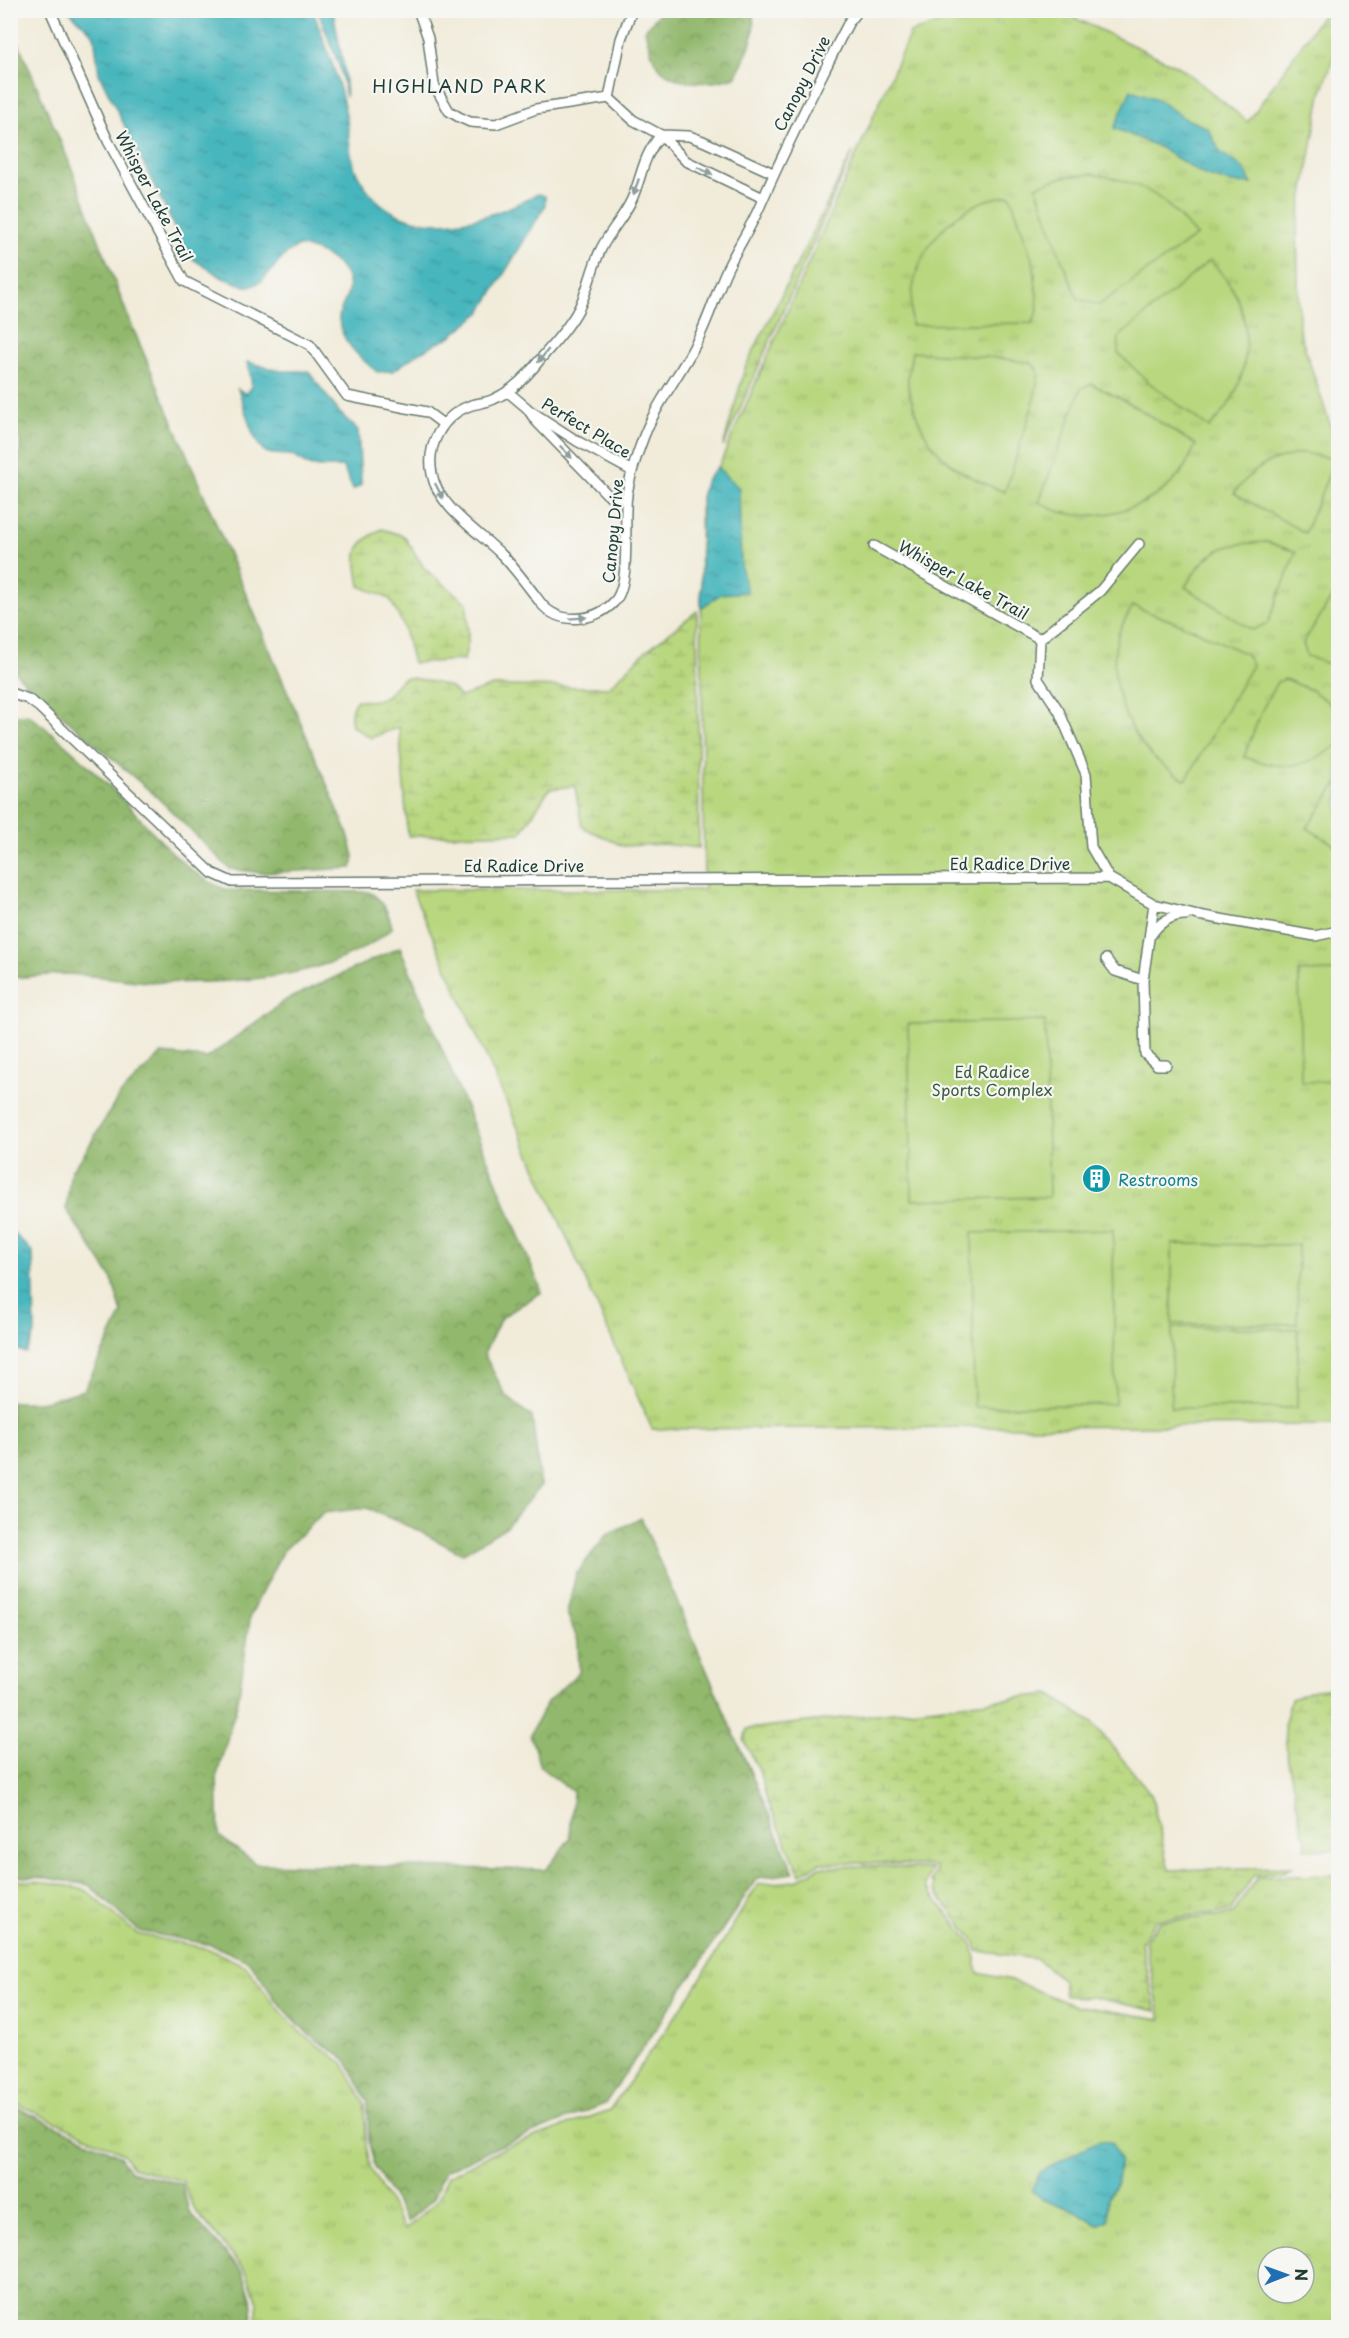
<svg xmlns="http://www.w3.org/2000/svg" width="1349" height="2338" font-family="'Playpen Sans',sans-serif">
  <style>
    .grass { fill: url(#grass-tufts); stroke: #6c8a59; stroke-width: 1.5; fill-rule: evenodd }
    .forest { fill: url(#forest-crowns); stroke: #587a50; stroke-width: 1.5 }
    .wetland { fill: url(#wetland-marsh); stroke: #6c8a59; stroke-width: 1.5 }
    .garden { fill: #b8d77e; stroke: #6c8a59; stroke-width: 1.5 }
    .water { fill: url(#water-ripples); stroke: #337a78; stroke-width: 1.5 }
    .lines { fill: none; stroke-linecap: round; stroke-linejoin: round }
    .street-casing { stroke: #687a6e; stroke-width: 12 }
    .street { stroke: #fff; stroke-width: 9 }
    .oneway { fill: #8f9e9a }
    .labels { text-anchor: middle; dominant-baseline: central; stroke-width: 4.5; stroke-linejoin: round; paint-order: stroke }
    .street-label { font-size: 16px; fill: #1f3d34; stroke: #f6f6f2 }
    .park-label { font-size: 16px; fill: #3e5c43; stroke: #f6f6f2 }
    .culture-label { font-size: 16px; fill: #0d838f; stroke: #f6f6f2; text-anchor: start }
    .neighbourhood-label { font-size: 18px; letter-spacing: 1.5px; fill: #1f3d34; stroke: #f6f6f2 }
  </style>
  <defs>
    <pattern id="grass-tufts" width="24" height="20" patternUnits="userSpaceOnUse" patternTransform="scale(1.5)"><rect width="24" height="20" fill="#b8d77e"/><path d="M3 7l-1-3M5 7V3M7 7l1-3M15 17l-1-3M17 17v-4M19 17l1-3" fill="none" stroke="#9eb96e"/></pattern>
    <pattern id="forest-crowns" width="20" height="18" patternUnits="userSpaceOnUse" patternTransform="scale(1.5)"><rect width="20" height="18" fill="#92b86d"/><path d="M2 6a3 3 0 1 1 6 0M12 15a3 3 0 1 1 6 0" fill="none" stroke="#77975a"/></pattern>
    <pattern id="wetland-marsh" width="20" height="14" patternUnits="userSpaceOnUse" patternTransform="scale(1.5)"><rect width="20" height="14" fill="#b8d77e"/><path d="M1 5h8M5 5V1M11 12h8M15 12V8" fill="none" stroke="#9eb96e"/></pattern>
    <pattern id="water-ripples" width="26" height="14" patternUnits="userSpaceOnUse" patternTransform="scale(1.5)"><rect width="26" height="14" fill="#47b6bd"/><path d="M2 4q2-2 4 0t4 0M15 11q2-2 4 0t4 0" fill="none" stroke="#3b959a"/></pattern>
  </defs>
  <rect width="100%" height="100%" fill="#f6f6f2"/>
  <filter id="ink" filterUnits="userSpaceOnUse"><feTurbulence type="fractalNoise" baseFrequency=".0167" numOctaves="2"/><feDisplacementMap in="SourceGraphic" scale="12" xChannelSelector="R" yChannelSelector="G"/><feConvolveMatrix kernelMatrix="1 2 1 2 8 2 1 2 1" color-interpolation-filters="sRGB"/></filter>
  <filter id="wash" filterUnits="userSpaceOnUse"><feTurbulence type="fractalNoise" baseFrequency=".008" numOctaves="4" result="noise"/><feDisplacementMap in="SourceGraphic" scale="24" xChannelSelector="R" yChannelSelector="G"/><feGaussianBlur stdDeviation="1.35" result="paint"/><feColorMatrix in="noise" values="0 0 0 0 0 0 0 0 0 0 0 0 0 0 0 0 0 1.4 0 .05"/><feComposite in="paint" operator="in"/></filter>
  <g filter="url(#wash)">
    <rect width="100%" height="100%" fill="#f1ebd9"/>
    <path class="grass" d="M 975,11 L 1060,11 L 1181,68 L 1248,122 L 1325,11 L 1331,11 L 1338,18 L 1338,45 L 1321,94 L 1297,229 L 1299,330 L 1338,449 L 1338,1425 L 652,1429 L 412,890 L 704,890 L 700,509 L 910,33 Z
      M 876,1866 L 932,1869 L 925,1886 L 972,1944 L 978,1973 L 1011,1980 L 1073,2005 L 1161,2019 L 1145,1941 L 1159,1922 L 1233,1914 L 1257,1877 L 1338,1875 L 1338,2037 L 1328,2048 L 1338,2051 L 1338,2327 L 255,2327 L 258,2303 L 246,2271 L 193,2208 L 183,2181 L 132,2167 L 123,2153 L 11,2101 L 10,1880 L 47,1882 L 86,1890 L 137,1934 L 209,1949 L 246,1966 L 274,2004 L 302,2034 L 343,2063 L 365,2104 L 366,2146 L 371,2170 L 405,2230 L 438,2200 L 448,2176 L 506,2147 L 610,2110 L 693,1991 L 758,1884 L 796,1881 L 819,1867 ZM 1098,2141 L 1117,2182 L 1108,2197 L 1108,2220 L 1098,2225 L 1075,2210 L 1041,2199 L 1076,2154 ZM 1268,2257 L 1304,2257 L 1304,2293 L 1268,2293 Z"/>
    <path class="forest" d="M 662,10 L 752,11 C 758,34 746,57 735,77 C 713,84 685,86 665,73 C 652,64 649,44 645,30 Z
      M 10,23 L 70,164 L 127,314 L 348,834 L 354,856 L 352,868 L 262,873 L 230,869 L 158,798 L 35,692 L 17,674 L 11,662 L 10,537 L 16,523 L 19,495 L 20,439 L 10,426 Z
      M 27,714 C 61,738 90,767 119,796 C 149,826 188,879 229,890 L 369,892 C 382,899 389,913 392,928 C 333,981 228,984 152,982 C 122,981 91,974 61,974 C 44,975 27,977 11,978 L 11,716 Z
      M 400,947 L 542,1292 L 501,1318 L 484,1354 L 506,1396 L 532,1417 L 541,1485 L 506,1527 L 462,1554 L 417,1530 L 367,1508 L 323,1513 L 282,1552 L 251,1614 L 238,1700 L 217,1775 L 219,1836 L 256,1864 L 546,1870 L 570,1838 L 573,1792 L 540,1767 L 530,1734 L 547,1702 L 579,1672 L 578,1641 L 567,1613 L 576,1574 L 607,1534 L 641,1518 L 794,1873 L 757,1878 L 605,2104 L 502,2145 L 445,2171 L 433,2199 L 407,2222 L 375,2167 L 369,2144 L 368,2102 L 346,2060 L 308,2034 L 275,1999 L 250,1962 L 212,1945 L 139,1931 L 89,1885 L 48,1878 L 10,1876 L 11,1402 L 41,1402 L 84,1390 L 122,1313 L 111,1277 L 66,1209 L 71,1170 L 81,1159 L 119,1096 L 161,1054 L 207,1058 L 286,1000 Z
      M 11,2105 L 119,2155 L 130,2171 L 182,2184 L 189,2212 L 243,2272 L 253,2305 L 250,2327 L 11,2327 Z"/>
    <path class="wetland" d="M 853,152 L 723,447 L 745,368 Z
      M 382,529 L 404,536 L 424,568 L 467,603 L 468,642 L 464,660 L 413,663 L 403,625 L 390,599 L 360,586 C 355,555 351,545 382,529 Z
      M 697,611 L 699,848 L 663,844 L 623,846 L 582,827 L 575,786 L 549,789 L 521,833 L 408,836 L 399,727 L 371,738 L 352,726 C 350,716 350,708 357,700 C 372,702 384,701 394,688 C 397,685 400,680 404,678 C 410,676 443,684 450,687 C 453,689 457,694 460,697 L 493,686 L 609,687 L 647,650 Z
      M 1338,1688 L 1338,1850 L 1305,1849 L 1306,1839 L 1303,1833 L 1288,1761 L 1284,1726 L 1291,1699 L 1314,1690 Z
      M 1049,1694 L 1093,1723 L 1151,1794 L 1169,1870 L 1293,1867 L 1283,1872 L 1254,1875 L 1230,1911 L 1156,1920 L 1141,1942 L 1156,2011 L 1092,1997 L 1065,1996 L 1063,1980 L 1036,1959 L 977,1951 L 975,1942 L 934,1890 L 934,1883 L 931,1883 L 936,1869 L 935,1866 L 876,1863 L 819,1863 L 800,1874 L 767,1800 L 759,1770 L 744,1741 L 747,1729 Z"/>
    <path class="garden" d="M 1091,174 C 1144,182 1163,195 1196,236 L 1099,305 L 1078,299 L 1063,263 L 1036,186 L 1063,177 Z
      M 1010,195 L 1034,265 L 1038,311 L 1032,323 L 911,325 C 908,271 929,228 979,203 C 988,199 1000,197 1010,195 Z
      M 1210,260 C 1216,267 1223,274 1228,282 C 1252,316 1251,367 1230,402 C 1225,411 1216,420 1209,428 L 1147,381 L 1118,353 L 1119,337 Z
      M 912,352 L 998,358 L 1032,363 L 1039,373 L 1033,404 L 1005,492 C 959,475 928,455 914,407 C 912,400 908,391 908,384 C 907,374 911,362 912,352 Z
      M 1092,384 L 1129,403 L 1196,445 C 1192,452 1189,460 1185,466 C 1161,505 1104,523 1061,512 C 1053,510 1046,505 1039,502 L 1081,388 Z
      M 1303,453 L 1335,459 L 1305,533 L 1234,493 C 1257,465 1267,460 1303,453 Z
      M 1267,542 L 1296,552 L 1268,623 L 1252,630 L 1185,587 C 1209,547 1223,544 1267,542 Z
      M 1338,588 L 1338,668 L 1307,656 L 1303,643 Z
      M 1133,606 L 1195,630 L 1246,654 L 1252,665 L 1186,780 C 1171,771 1153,760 1143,745 C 1120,716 1108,672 1118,635 C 1121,625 1128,615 1133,606 Z
      M 1285,679 L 1311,690 L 1338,709 L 1338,745 C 1304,769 1284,771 1244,757 L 1262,710 L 1277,682 Z
      M 1338,782 L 1338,847 L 1307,828 Z
      M 1338,971 L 1338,1081 L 1301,1082 L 1299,972 Z
      M 1045,1021 L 1049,1197 L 912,1200 L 908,1024 Z
      M 1113,1230 L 1115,1404 L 974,1407 L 972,1233 Z
      M 1172,1244 L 1298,1245 L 1297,1324 L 1172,1324 Z
      M 1172,1327 L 1298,1329 L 1297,1408 L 1171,1408 Z"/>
    <path class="water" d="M 69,11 L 313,11 C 326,45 339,79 346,115 C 350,134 348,156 357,173 C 395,247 480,225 538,194 L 545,196 L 545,206 L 481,312 L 451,336 L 422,351 L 393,371 L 377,372 C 361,359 340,341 339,319 C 339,308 346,302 348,292 C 353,266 319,249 298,246 L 287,253 L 262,281 L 252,286 L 245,286 L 223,278 L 182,252 L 172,222 L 99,74 L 94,35 Z
      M 318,11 L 333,11 L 344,68 L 346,97 L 340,68 Z
      M 1131,90 L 1157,99 L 1184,118 L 1208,128 L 1220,152 L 1243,168 L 1252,184 L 1232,183 L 1204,175 L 1159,147 L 1114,128 Z
      M 247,362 L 281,371 L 308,371 L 339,412 L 358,430 L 361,480 L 361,485 L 353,490 L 343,467 C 329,467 313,469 302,462 C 300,461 296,457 294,456 C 286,453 275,456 266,452 C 253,446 244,404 238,389 L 246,394 C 256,386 249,373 247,362 Z
      M 717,467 L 739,488 L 741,566 L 747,592 L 721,594 L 701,608 L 701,497 L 705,482 Z
      M 10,1230 L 33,1252 L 35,1334 L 26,1353 L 11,1347 Z
      M 1098,2141 L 1111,2142 L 1120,2160 L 1117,2182 L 1108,2197 L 1108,2220 L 1098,2225 L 1075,2210 L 1041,2199 L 1032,2190 L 1039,2173 Z"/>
  </g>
  <g filter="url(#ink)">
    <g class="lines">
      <defs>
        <path id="street" d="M 50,10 L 108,141 L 184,281 L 310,345 L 347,396 L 427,412 L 443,424
          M 418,10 L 428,38 L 434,85 L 449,111 L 459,117 L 470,122 L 496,124 L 536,109 L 609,98 L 633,120 L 661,135 L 686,161 L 763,198
          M 924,10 L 928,15 L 938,15 L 947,10
          M 609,98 L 621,39 L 632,10
          M 661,135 C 642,157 643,174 632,199 C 624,217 609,232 601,249 C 591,269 588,291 578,310 C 567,331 549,348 534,367 C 523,380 510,392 494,399 C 486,403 477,403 469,406 C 442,416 426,446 432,474 C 438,508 481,533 503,556 C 517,571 528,586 540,602 C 558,626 595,622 614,602 C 632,584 623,521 627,494 C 630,477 635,460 641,444 C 654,406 676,381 694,347 C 708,322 715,295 727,269 C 737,248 751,227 760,206 C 784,150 812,96 839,41 L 850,20 L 859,10
          M 661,135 L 689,136 L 703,141 L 773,173
          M 508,392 L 527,408 L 536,421 L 607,494 L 614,498 L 627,497
          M 529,410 L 577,441 L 632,471
          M 1139,544 L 1100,591 L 1040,639 L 1038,679 L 1059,711 L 1086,774 L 1091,847 L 1109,878 L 1154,904 L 1198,915 L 1315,936 L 1338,931
          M 874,546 L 1040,639
          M 10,693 L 28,699 L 39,707 L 212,873 L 232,882 L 1109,878
          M 1154,904 L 1143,980 L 1145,1054 L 1157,1065 L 1166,1065
          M 1151,935 C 1159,923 1170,915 1186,915
          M 1106,959 L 1115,971 L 1143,980"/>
      </defs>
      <use href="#street" class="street-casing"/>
      <use href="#street" class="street"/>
    </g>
    <defs><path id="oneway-solid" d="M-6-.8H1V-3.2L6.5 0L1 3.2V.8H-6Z" transform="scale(1.5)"/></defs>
    <g class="oneway">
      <use href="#oneway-solid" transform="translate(705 171) rotate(26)"/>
      <use href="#oneway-solid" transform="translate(636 187) rotate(109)"/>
      <use href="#oneway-solid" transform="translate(543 356) rotate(129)"/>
      <use href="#oneway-solid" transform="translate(566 452) rotate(46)"/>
      <use href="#oneway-solid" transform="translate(439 491) rotate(63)"/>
      <use href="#oneway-solid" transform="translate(578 618) rotate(-4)"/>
    </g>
  </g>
  <defs>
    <symbol id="building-disc" viewBox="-11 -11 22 22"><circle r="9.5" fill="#0f9aa8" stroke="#f6f6f2"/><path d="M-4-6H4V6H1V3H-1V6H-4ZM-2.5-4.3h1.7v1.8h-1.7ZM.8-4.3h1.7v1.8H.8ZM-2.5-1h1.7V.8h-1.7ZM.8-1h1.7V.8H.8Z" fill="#fff"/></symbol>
  </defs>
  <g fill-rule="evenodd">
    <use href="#building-disc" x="1080" y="1162" width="33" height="33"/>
  </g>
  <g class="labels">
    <g class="street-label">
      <text transform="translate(801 83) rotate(-63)">Canopy Drive</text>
      <text transform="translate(155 196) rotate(62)">Whisper Lake Trail</text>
      <text transform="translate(587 427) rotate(31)">Perfect Place</text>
      <text transform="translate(612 531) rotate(-85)">Canopy Drive</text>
      <text transform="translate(964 579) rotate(29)">Whisper Lake Trail</text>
      <text x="1010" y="863">Ed Radice Drive</text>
      <text x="524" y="865">Ed Radice Drive</text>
    </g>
    <g class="park-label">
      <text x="992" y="1071">Ed Radice<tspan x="992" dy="18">Sports Complex</tspan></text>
    </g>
    <g class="culture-label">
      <text x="1118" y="1179">Restrooms</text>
    </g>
    <g class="neighbourhood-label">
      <text x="460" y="85">HIGHLAND PARK</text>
    </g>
  </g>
  <rect width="1349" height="2338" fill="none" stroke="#f6f6f2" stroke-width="36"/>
  <g transform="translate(1286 2275) rotate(89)"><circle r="28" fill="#f6f6f2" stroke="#a0aca6" stroke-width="1.5"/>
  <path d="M0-4.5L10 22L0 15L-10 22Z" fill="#1f6fb2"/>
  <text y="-9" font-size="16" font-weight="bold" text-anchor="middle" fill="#1f3d34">N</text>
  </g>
</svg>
